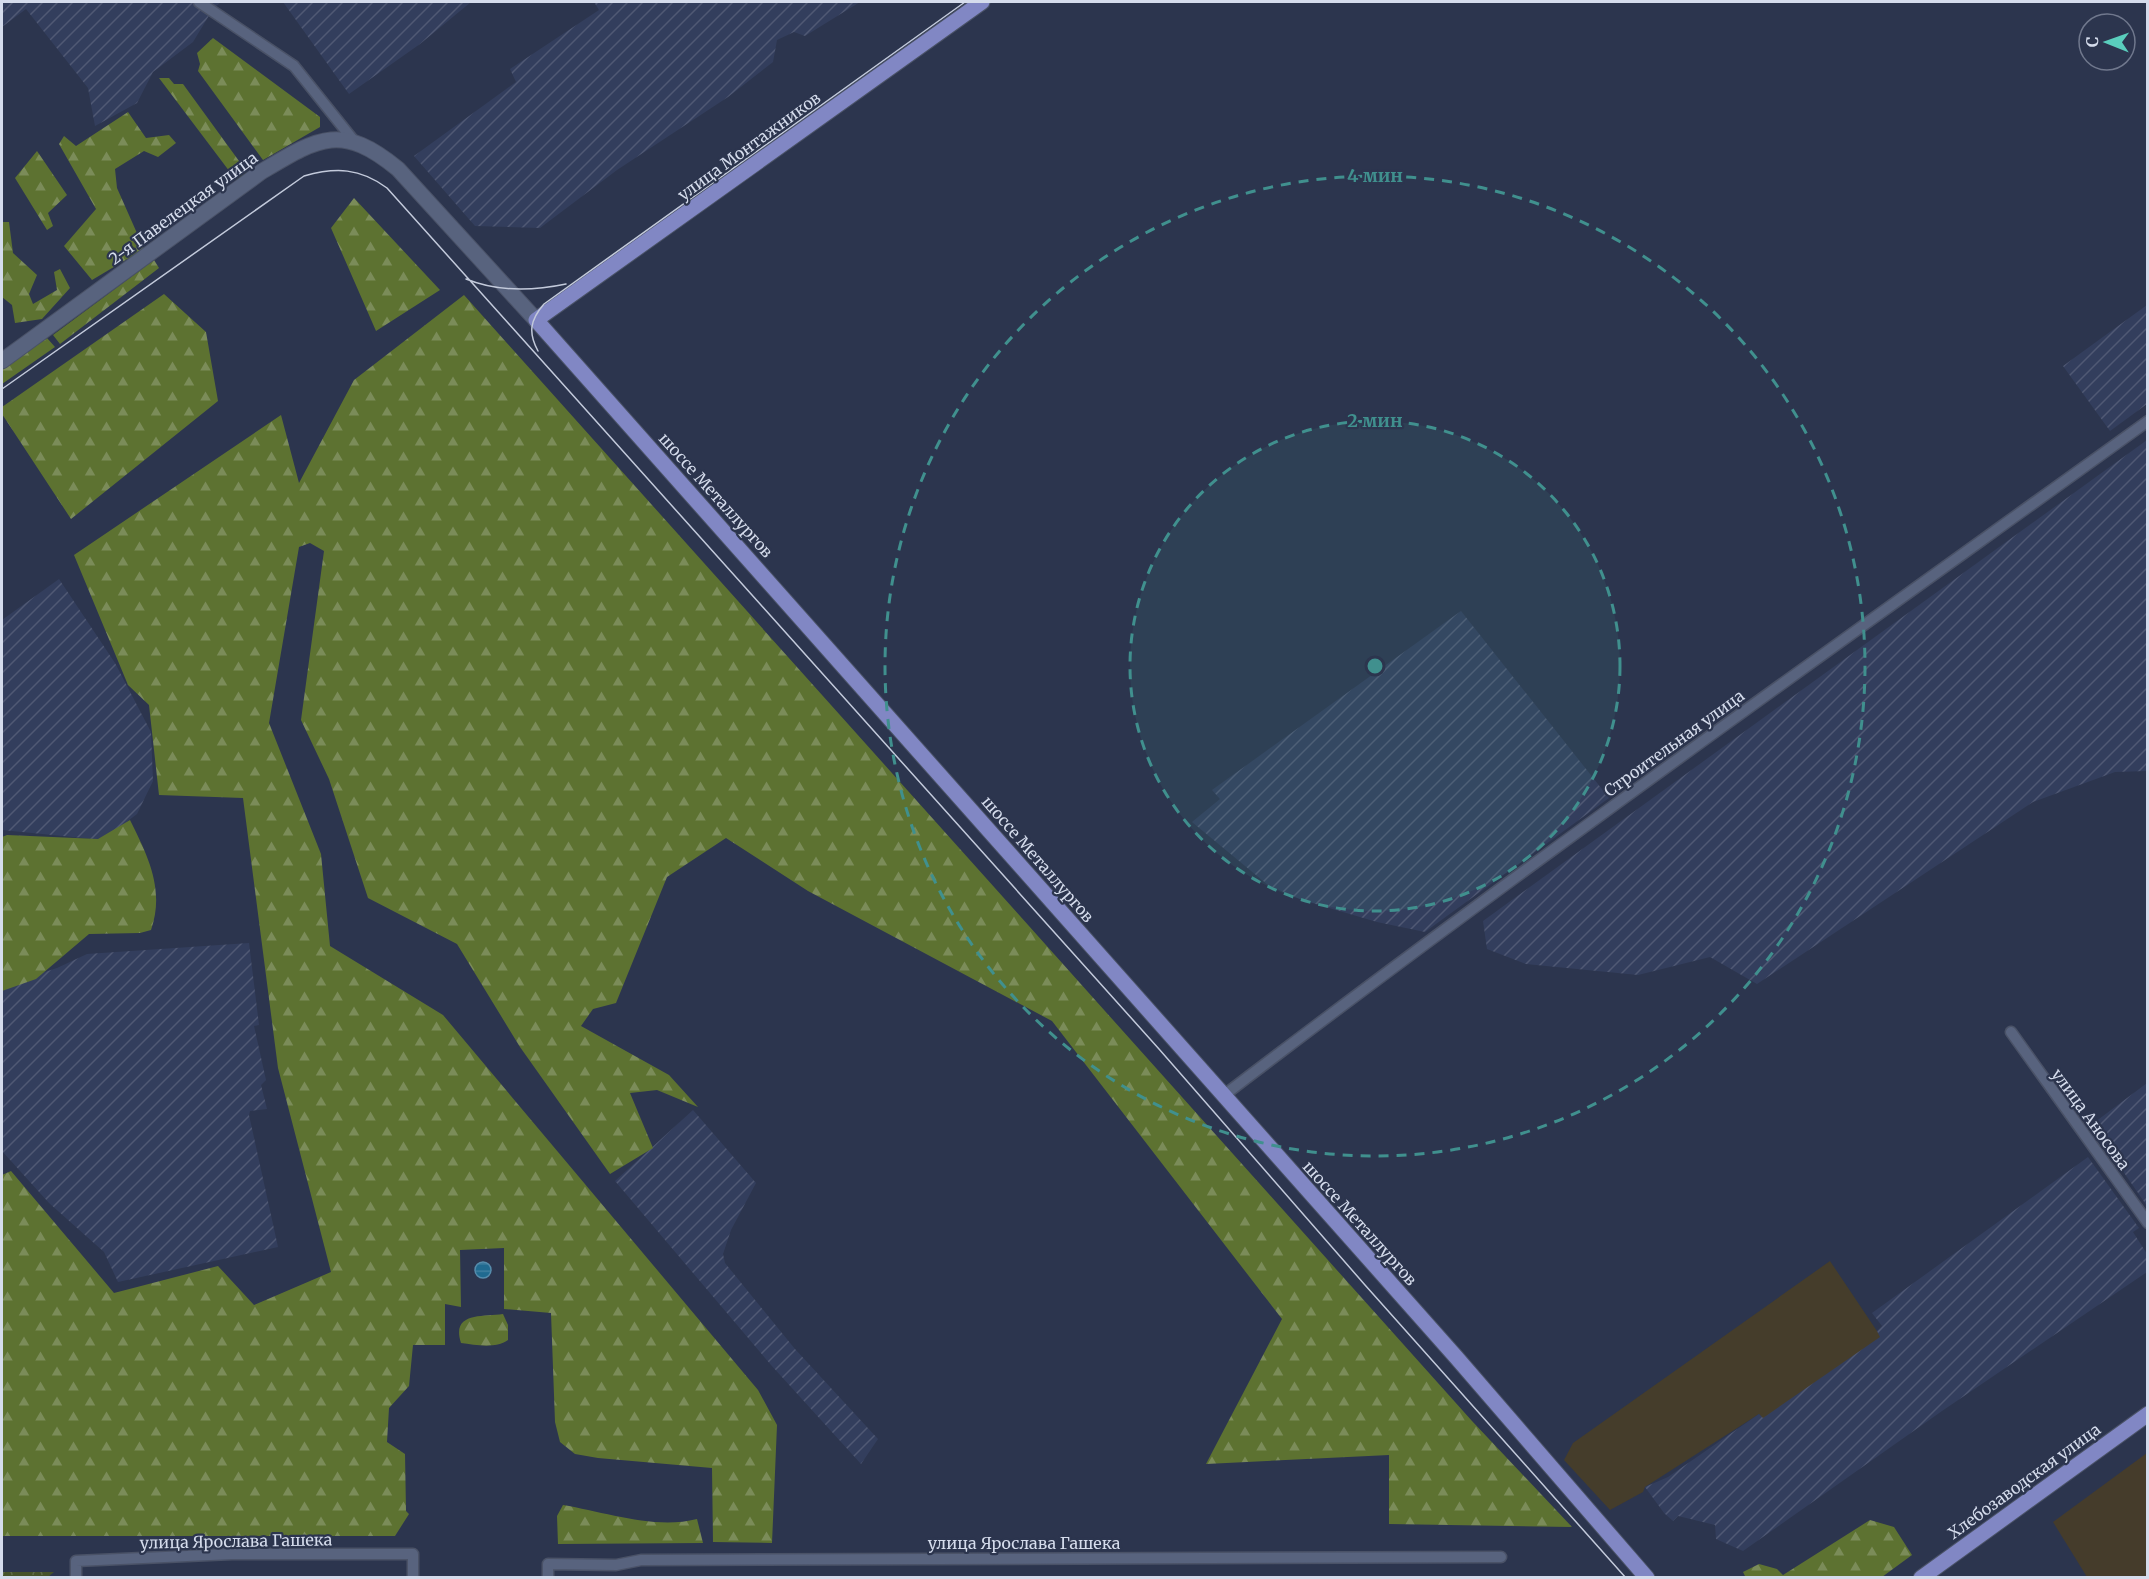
<svg xmlns="http://www.w3.org/2000/svg" width="2149" height="1579" font-family="Merriweather,serif">
  <style>
    .commercial { fill: #453d2b }
    .industrial { fill: url(#industrial-furrows) }
    .education { fill: #453c2b }
    .forest { fill: url(#forest-firs) }
    .park { fill: url(#park-crowns) }
    .water { fill: url(#water-rules); stroke: #568cac; stroke-width: 1.5 }
    .lines { fill: none; stroke-linecap: round; stroke-linejoin: round }
    .street-casing { stroke: #4a5267; stroke-width: 13 }
    .secondary-casing { stroke: #4a5267; stroke-width: 17 }
    .primary-casing { stroke: #4a5267; stroke-width: 17 }
    .street { stroke: #58637e; stroke-width: 10 }
    .secondary { stroke: #58637e; stroke-width: 15 }
    .primary { stroke: #8187c4; stroke-width: 15 }
    .tram { stroke: #c3cadb; stroke-width: 1.5 }
    .ring { fill: none; stroke: #40908e; stroke-width: 3; stroke-dasharray: 10 8 }
    .labels { text-anchor: middle; dominant-baseline: central; stroke-width: 4.5; stroke-linejoin: round; paint-order: stroke }
    .street-label { font-size: 16px; fill: #d5dcec; stroke: #2c354e }
    .centre { fill: #40908e; stroke: #2c354e; stroke-width: 3 }
    .ring-label { font-size: 18px; text-anchor: middle; font-weight: bold; fill: #40908e; stroke: #2c354e; stroke-width: 4.5; stroke-linejoin: round; paint-order: stroke }
  </style>
  <defs>
    <pattern id="industrial-furrows" width="10" height="10" patternUnits="userSpaceOnUse" patternTransform="scale(1.5)"><rect width="10" height="10" fill="#333e5d"/><path d="M-1 1l2-2M0 10L10 0M9 11l2-2" fill="none" stroke="#505974"/></pattern>
    <pattern id="forest-firs" width="22" height="20" patternUnits="userSpaceOnUse" patternTransform="scale(1.5)"><rect width="22" height="20" fill="#5d7231"/><path d="M5 1l3.5 6h-7zM16 11l3.5 6h-7z" fill="#7b8c59"/></pattern>
    <pattern id="park-crowns" width="20" height="18" patternUnits="userSpaceOnUse" patternTransform="scale(1.5)"><rect width="20" height="18" fill="#45522a"/><path d="M2 6a3 3 0 1 1 6 0M12 15a3 3 0 1 1 6 0" fill="none" stroke="#5f6a49"/></pattern>
    <pattern id="water-rules" width="6" height="5" patternUnits="userSpaceOnUse" patternTransform="scale(1.5)"><rect width="6" height="5" fill="#206a90"/><path d="M0 2.5h6" fill="none" stroke="#407fa0"/></pattern>
  </defs>
  <rect width="100%" height="100%" fill="#2c354e"/>
  <path class="commercial" d="M 1830,1261 L 1881,1337 L 1763,1419 L 1759,1414 L 1645,1487 L 1643,1492 L 1610,1510 L 1564,1460 L 1573,1443 Z"/>
  <path class="industrial" d="M 2,2 L 221,2 L 213,9 L 193,42 L 153,72 L 137,103 L 95,126 L 88,88 L 26,9 L 2,27 Z
    M 283,2 L 471,2 L 420,44 L 349,94 Z
    M 594,2 L 860,2 L 805,36 L 794,32 L 777,40 L 773,62 L 728,97 L 617,170 L 540,228 L 475,226 L 414,156 L 516,82 L 510,69 L 599,10 Z
    M 2147,305 L 2147,404 L 2110,431 L 2063,366 Z
    M 2147,440 L 2147,771 L 2115,772 L 2033,802 L 1757,984 L 1710,957 L 1638,975 L 1526,964 L 1487,949 L 1483,921 Z
    M 59,579 L 115,663 L 151,732 L 153,781 L 137,814 L 103,840 L 2,830 L 2,620 Z
    M 1461,611 L 1609,798 L 1425,932 L 1377,922 L 1302,900 L 1268,885 L 1192,822 L 1220,799 L 1212,790 Z
    M 249,943 L 259,1025 L 254,1026 L 266,1080 L 261,1085 L 267,1109 L 250,1111 L 249,1115 L 278,1247 L 118,1282 L 104,1252 L 49,1203 L 2,1151 L 2,986 L 57,968 L 87,954 Z
    M 2147,1083 L 2147,1206 L 2091,1125 Z
    M 693,1110 L 756,1183 L 731,1230 L 723,1254 L 725,1263 L 795,1349 L 878,1439 L 861,1464 L 771,1365 L 615,1181 Z
    M 2088,1157 L 2139,1228 L 2133,1232 L 2147,1254 L 2147,1272 L 1942,1411 L 1743,1551 L 1716,1539 L 1715,1525 L 1678,1516 L 1673,1521 L 1664,1513 L 1645,1487 L 1668,1477 L 1759,1414 L 1763,1418 L 1880,1337 L 1877,1331 L 1882,1326 L 1872,1313 Z"/>
  <path class="education" d="M 2147,1453 L 2147,1577 L 2087,1577 L 2053,1522 Z"/>
  <path class="forest" d="M 213,38 L 320,117 L 320,127 L 263,160 L 198,71 L 200,64 L 197,53 Z
    M 159,78 L 169,78 L 174,84 L 183,84 L 247,172 L 236,180 Z
    M 128,112 L 146,138 L 169,135 L 176,143 L 158,157 L 144,151 L 115,169 L 117,188 L 144,249 L 92,280 L 64,246 L 96,209 L 59,144 L 64,136 L 76,146 Z
    M 37,151 L 67,195 L 48,213 L 53,226 L 47,230 L 15,178 Z
    M 354,198 L 440,290 L 376,331 L 331,228 Z
    M 2,222 L 9,222 L 13,253 L 37,275 L 29,294 L 33,304 L 57,290 L 54,272 L 60,269 L 70,288 L 42,319 L 15,323 L 12,305 L 2,297 Z
    M 154,260 L 159,268 L 60,344 L 53,335 Z
    M 164,294 L 206,332 L 218,401 L 71,519 L 2,414 L 2,407 Z
    M 464,295 L 1472,1421 L 1572,1527 L 1389,1524 L 1389,1455 L 1206,1464 L 1282,1319 L 1052,1021 L 808,891 L 726,838 L 667,877 L 616,1003 L 593,1009 L 581,1026 L 669,1075 L 698,1107 L 657,1090 L 630,1093 L 653,1148 L 610,1174 L 520,1047 L 457,944 L 368,898 L 329,779 L 301,720 L 324,551 L 310,543 L 299,547 L 269,723 L 321,854 L 330,946 L 443,1015 L 758,1390 L 777,1425 L 772,1543 L 713,1542 L 712,1468 L 598,1458 L 575,1454 L 560,1442 L 555,1422 L 551,1313 L 504,1309 L 504,1248 L 460,1250 L 461,1307 L 445,1304 L 445,1345 L 413,1345 L 409,1386 L 389,1408 L 387,1442 L 405,1454 L 406,1511 L 409,1514 L 395,1536 L 2,1536 L 2,1175 L 11,1171 L 114,1293 L 218,1266 L 254,1305 L 331,1272 L 278,1068 L 243,798 L 159,795 L 149,705 L 128,685 L 74,555 L 281,415 L 299,483 L 354,380 Z
    M 47,338 L 55,347 L 2,384 L 2,370 Z
    M 130,820 C 148,856 165,890 151,930 L 140,933 L 89,934 L 36,979 L 2,991 L 2,837 L 7,835 L 98,839 Z
    M 503,1314 L 508,1325 L 508,1340 C 495,1349 476,1345 461,1343 C 451,1312 482,1317 503,1314 Z
    M 563,1505 C 605,1512 655,1530 697,1519 L 703,1543 L 558,1544 L 557,1516 Z
    M 1870,1520 L 1894,1527 L 1912,1555 L 1882,1577 L 1746,1578 L 1743,1572 L 1759,1564 L 1777,1569 L 1783,1575 Z"/>
  <path class="park" d="M 2,1572 L 54,1572 L 48,1577 L 2,1578 Z"/>
  <path class="water" d="M475 1270a8 8 0 1 1 16 0a8 8 0 1 1-16 0Z"/>
  <g class="lines">
    <defs>
      <path id="street" d="M 199,2 L 294,66 L 354,141
        M 2011,1032 L 2148,1223
        M 1223,1096 C 1527,864 1838,644 2148,421
        M 76,1578 L 76,1561 L 232,1554 L 413,1554 L 413,1578
        M 548,1578 L 548,1564 L 616,1565 L 641,1560 L 1501,1557"/>
      <path id="secondary" d="M 2,361 L 261,172 C 318,138 341,122 398,169 L 536,320"/>
      <path id="primary" d="M 982,2 L 536,320 L 1456,1357 L 1647,1578
        M 1921,1578 L 2148,1414"/>
    </defs>
    <use href="#street" class="street-casing"/>
    <use href="#secondary" class="secondary-casing"/>
    <use href="#primary" class="primary-casing"/>
    <use href="#street" class="street"/>
    <use href="#secondary" class="secondary"/>
    <use href="#primary" class="primary"/>
    <path class="tram" d="M 466,279 C 498,292 533,291 566,284
      M 538,351 C 528,333 530,320 544,304 L 965,2
      M 2,389 L 304,176 C 336,167 360,168 387,188 L 1159,1049 L 1365,1285 L 1626,1578"/>
  </g>
  <circle cx="1375" cy="666" r="245" fill="#40908e" fill-opacity=".12"/>
  <g class="ring">
    <circle cx="1375" cy="666" r="245"/>
    <circle cx="1375" cy="666" r="490"/>
  </g>
  <g class="labels">
    <g class="street-label">
      <text transform="translate(749 146) rotate(-36)">улица Монтажников</text>
      <text transform="translate(183 208) rotate(-36)">2-я Павелецкая улица</text>
      <text transform="translate(716 495) rotate(48)">шоссе Металлургов</text>
      <text transform="translate(1674 743) rotate(-36)">Строительная улица</text>
      <text transform="translate(1038 859) rotate(49)">шоссе Металлургов</text>
      <text transform="translate(2091 1119) rotate(54)">улица Аносова</text>
      <text transform="translate(1360 1223) rotate(48)">шоссе Металлургов</text>
      <text transform="translate(2024 1481) rotate(-36)">Хлебозаводская улица</text>
      <text transform="translate(236 1541) rotate(-1)">улица Ярослава Гашека</text>
      <text x="1024" y="1543">улица Ярослава Гашека</text>
    </g>
  </g>
  <circle cx="1375" cy="666" r="9" class="centre"/>
  <g class="ring-label">
    <text x="1375" y="182">4 мин</text>
    <text x="1375" y="427">2 мин</text>
  </g>
  <rect width="2149" height="1579" fill="none" stroke="#d5dcec" stroke-width="6"/>
  <g transform="translate(2107 42) rotate(271)"><circle r="28" fill="#2c354e" stroke="#70788d" stroke-width="1.5"/>
  <path d="M0-4.5L10 22L0 15L-10 22Z" fill="#5acebd"/>
  <text y="-9" font-size="16" font-weight="bold" text-anchor="middle" fill="#d5dcec">С</text>
  </g>
</svg>
